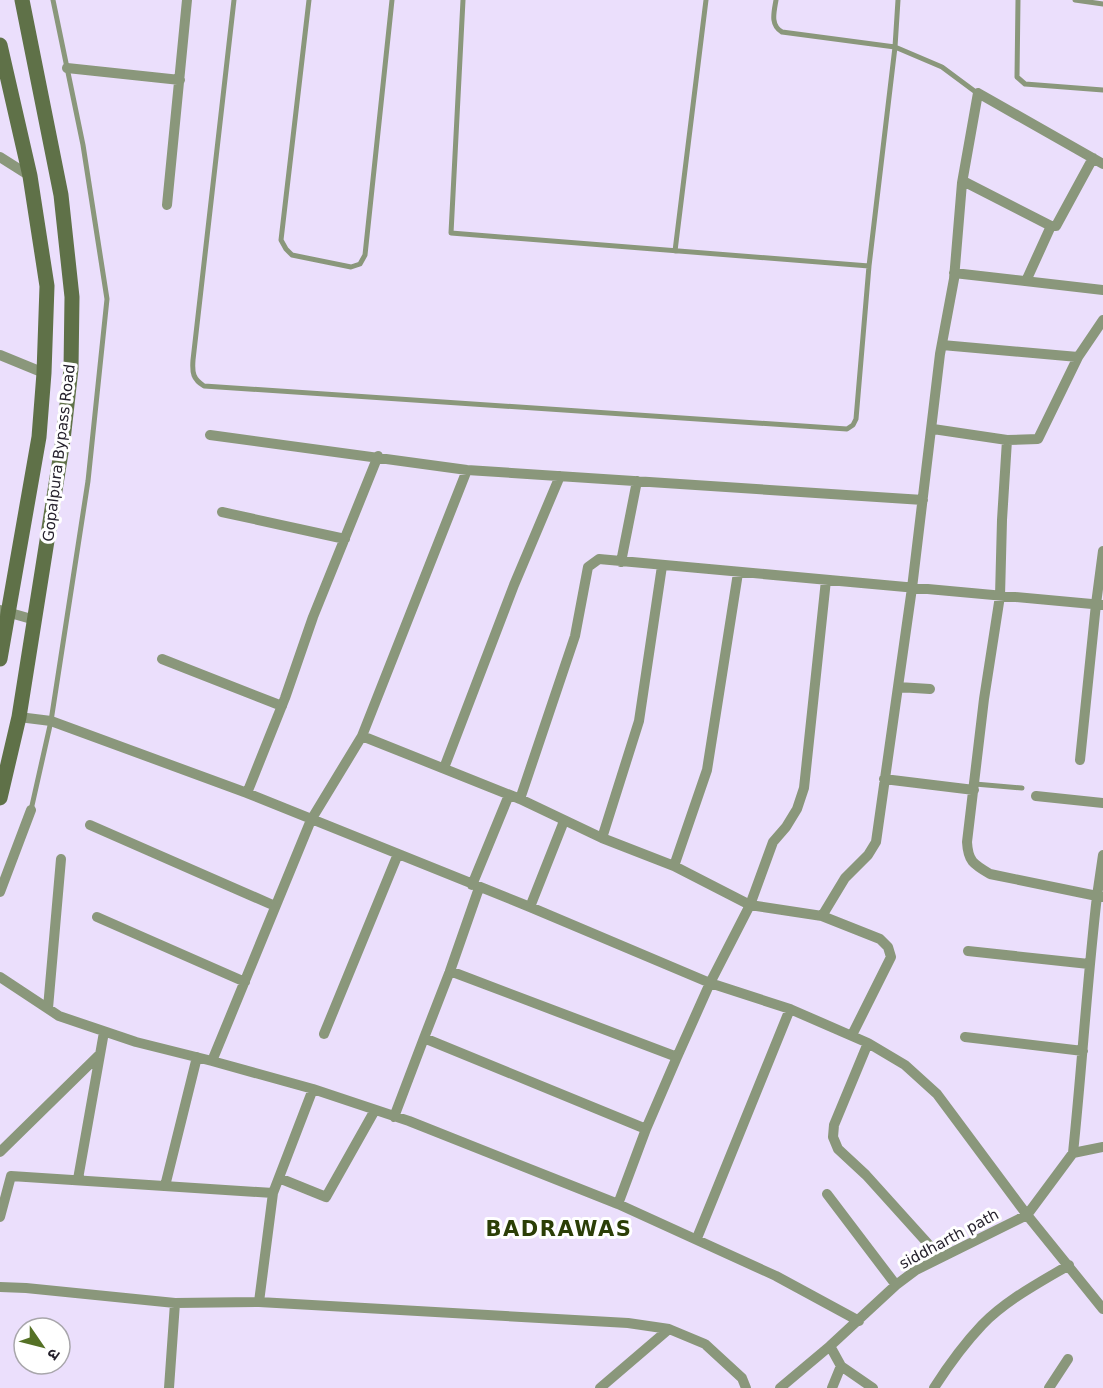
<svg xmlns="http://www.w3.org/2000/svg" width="1103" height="1388" font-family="'DejaVu Sans','Noto Sans Devanagari',sans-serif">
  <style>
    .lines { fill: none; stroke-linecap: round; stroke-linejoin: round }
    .lane { stroke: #8a977b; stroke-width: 5 }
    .street { stroke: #8a977b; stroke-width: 10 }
    .secondary { stroke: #5f7148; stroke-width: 15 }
    .labels { text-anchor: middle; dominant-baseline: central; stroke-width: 6; stroke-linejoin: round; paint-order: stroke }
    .street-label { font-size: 15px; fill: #25212c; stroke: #fff }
    .district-label { font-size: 21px; font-weight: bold; letter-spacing: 1.5px; fill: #2b3e07; stroke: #fff }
  </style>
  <rect width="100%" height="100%" fill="#ebdffc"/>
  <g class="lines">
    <path class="lane" d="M 234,0 L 193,360 C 192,373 193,379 204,386 L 847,429 L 853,425 L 856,419 L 869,266 L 895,47 L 898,0
      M 309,0 L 281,240 L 286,249 L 292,255 L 351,267 L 360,264 L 365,255 L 392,0
      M 463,0 L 451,233 L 869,266
      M 776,0 C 774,12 770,25 782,32 L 895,47 L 942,67 L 977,93
      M 1018,0 L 1017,77 L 1025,84 L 1103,90
      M 1075,0 L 1103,4
      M 675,251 L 706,0
      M 975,784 L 1022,788
      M 31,810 L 51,721 L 88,481 L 107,299 L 83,145 L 53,0"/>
    <path class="street" d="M 67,68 L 180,80
      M 0,157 L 30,176
      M 963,181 L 1051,226 L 1056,226 L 1093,158
      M 167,205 L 187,0
      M 954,273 L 1103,290
      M 1026,281 L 1051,226
      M 942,345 L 1078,357
      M 0,355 L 44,373
      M 933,429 L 1007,440 L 1038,439 L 1078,357 L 1103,320
      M 210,435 L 467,470 L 923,500
      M 1007,440 L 1002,520 L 1000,596 L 984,699 L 967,842 C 968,861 973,864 990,874 L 1097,896 L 1103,855
      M 467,470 L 362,736 L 520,799
      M 222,512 L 345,539
      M 621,562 L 637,481
      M 0,610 L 35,620
      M 162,659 L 282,706
      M 898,687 L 930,689
      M 19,717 L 51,721 L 247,793 L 530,907 L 710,983 L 790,1009 L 868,1043 L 905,1065 L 937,1094 L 1027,1215 L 1103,1309
      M 362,736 L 311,820 L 212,1061 L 313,1089 L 409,1121 L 618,1204 L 776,1276 L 859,1321
      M 1080,760 L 1096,604 L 1103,551
      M 444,768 L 514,585 L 560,476
      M 884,779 L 974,790
      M 247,793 L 285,698 L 313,617 L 378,456
      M 1036,796 L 1103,803
      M 90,825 L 275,906
      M 602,838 L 639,721 L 662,566
      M 674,866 L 707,770 L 738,573
      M 472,885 L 509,795
      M 479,888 L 450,971 L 677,1057
      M 0,892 L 31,810
      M 530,907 L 564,821
      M 822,916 L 845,878 L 868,855 L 876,842 L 912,588 L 940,354 L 954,279 L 962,183 L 978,93 L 1103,164
      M 97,917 L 245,982
      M 968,951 L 1089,964
      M 450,971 L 424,1038 L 646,1129
      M 0,977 L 59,1016 L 136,1042 L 212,1061
      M 48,1008 L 61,859
      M 324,1034 L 398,854
      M 852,1035 L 891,957 L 888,947 L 880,939 L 822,916 L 750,905 L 674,866 L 602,838 L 520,799 L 575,636 L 588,567 L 599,559 L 1103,605
      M 965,1037 L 1083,1051
      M 868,1043 L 834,1125 L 833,1137 L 838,1149 L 866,1175 L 940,1257
      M 394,1117 L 424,1038
      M 0,1152 L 100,1054
      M 1073,1153 C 1082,1067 1087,982 1097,896 L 1103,897
      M 279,1178 L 326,1197 L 375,1110
      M 78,1179 L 104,1032
      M 165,1186 L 197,1057
      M 827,1194 L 896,1285
      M 618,1204 L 646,1129 L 677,1057 L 710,983 L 750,905 L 773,842 L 786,827 L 797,809 L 804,788 L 826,580
      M 0,1217 L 11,1176 L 273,1193 L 313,1089
      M 697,1238 L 790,1009
      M 0,1287 L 26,1288 L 175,1303 L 259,1302 L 628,1323 L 669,1329 L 705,1344 L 742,1378 L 746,1388
      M 259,1302 L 273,1193
      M 830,1346 L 841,1366 L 873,1388
      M 169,1388 L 175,1303
      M 600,1388 L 669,1329
      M 780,1388 L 830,1346 L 896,1285 L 916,1270 L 1027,1215 L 1073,1153 L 1103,1147
      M 832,1388 L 841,1366
      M 934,1388 C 948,1366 964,1344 982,1325 C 1006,1300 1039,1283 1069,1265
      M 1049,1388 L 1068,1359"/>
    <path class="secondary" d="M 0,45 L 30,176 L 47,286 L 44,373 L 39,437 L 0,659
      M 0,798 L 19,717 L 63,440 L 71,369 L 72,297 L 61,195 L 22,0"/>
  </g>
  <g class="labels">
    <g class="street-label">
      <text transform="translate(59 453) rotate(-83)">Gopalpura Bypass Road</text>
      <text transform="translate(949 1239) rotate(-28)">siddharth path</text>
    </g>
    <g class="district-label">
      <text x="559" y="1229">BADRAWAS</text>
    </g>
  </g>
  <g transform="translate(42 1346) rotate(125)"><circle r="28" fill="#ffffff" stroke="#a8a6ab" stroke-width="1.5"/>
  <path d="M0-4.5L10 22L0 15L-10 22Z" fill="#557126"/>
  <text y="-9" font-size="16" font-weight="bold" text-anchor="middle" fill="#25212c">उ</text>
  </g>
</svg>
